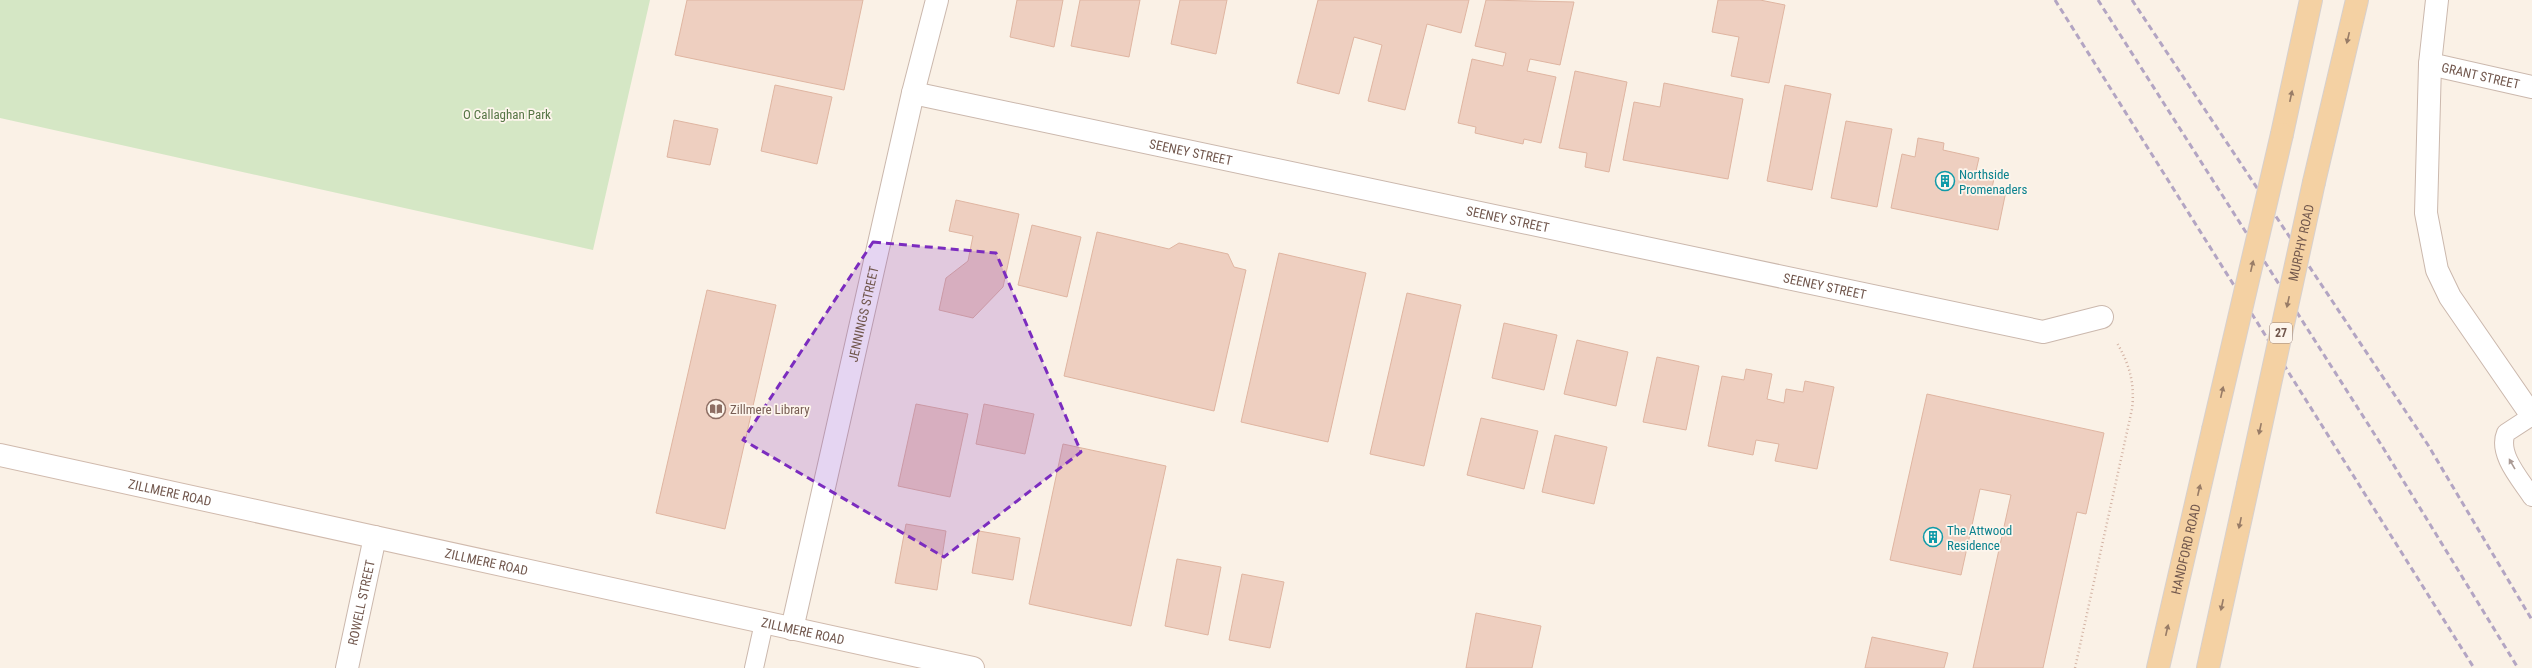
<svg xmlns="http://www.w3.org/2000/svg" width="2532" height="668" font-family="'Roboto Condensed',sans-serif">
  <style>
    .green { fill: #d5e7c5 }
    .building { fill: #eecfc0; stroke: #dfb5a1 }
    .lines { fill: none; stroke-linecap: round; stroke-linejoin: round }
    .lane-casing { stroke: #cbb8ad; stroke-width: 20 }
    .street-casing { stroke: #cbb8ad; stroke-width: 24 }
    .secondary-casing { stroke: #d0baad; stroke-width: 24 }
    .primary-casing { stroke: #d7d0cd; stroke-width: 24 }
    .path { stroke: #d2b2a3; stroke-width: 2.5; stroke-dasharray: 1 3; stroke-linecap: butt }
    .lane { stroke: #fff; stroke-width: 18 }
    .street { stroke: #fff; stroke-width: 22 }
    .secondary { stroke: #fff; stroke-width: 22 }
    .primary { stroke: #f4d1a3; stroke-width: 22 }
    .rail { stroke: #b3a5c3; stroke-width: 3; stroke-dasharray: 6 4; stroke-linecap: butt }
    .primary-bridge-casing { stroke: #d7d0cd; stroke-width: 24; stroke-linecap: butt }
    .primary-bridge { stroke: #f4d1a3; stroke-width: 22 }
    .oneway { fill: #987c67 }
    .oneway2 { fill: #aa9a94 }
    .marked { fill: #7b2cbf; fill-opacity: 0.2; stroke: #7b2cbf; stroke-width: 3; stroke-dasharray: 8 5; stroke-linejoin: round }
    .labels { text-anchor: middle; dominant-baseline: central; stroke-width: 3.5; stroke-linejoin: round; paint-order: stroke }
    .shield { fill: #fdf5ec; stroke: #9b867d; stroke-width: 1 }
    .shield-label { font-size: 12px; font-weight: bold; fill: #71574d }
    .street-label { font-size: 13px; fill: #71574d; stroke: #fdf5ec }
    .park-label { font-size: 13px; fill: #577646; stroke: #fdf5ec }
    .culture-label { font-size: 13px; fill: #0d838f; stroke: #fdf5ec; text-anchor: start }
    .education-label { font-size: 13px; fill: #785e54; stroke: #fdf5ec; text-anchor: start }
  </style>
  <rect width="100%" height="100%" fill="#faf1e6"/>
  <path class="green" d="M 0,0 L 650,0 L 593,250 L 0,118 Z"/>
  <path class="building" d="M 687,0 L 863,0 L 844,90 L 675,55 Z
    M 1017,0 L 1063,0 L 1054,47 L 1010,37 Z
    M 1080,0 L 1140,0 L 1129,57 L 1071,46 Z
    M 1180,0 L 1227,0 L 1216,54 L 1171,44 Z
    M 1318,0 L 1469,0 L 1461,33 L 1427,24 L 1405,110 L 1368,101 L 1382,45 L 1354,37 L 1339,94 L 1297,83 Z
    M 1486,0 L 1574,2 L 1560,65 L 1530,59 L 1527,71 L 1556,77 L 1541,143 L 1524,139 L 1523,144 L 1475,133 L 1476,127 L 1458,123 L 1472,59 L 1503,66 L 1506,53 L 1475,46 Z
    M 1718,0 L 1760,0 L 1785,5 L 1769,83 L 1731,76 L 1739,37 L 1712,32 Z
    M 1575,71 L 1627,82 L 1609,172 L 1585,167 L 1587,153 L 1559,148 Z
    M 1664,83 L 1743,99 L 1728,179 L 1623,160 L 1634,102 L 1660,107 Z
    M 775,85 L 832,97 L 817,164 L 761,151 Z
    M 1785,85 L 1831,94 L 1812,190 L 1767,181 Z
    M 674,120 L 718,129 L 710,165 L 667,157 Z
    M 1846,121 L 1892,129 L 1877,207 L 1831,198 Z
    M 1918,138 L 1944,143 L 1943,150 L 1979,158 L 1976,171 L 1995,174 L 1992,188 L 2006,191 L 1998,230 L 1891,208 L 1902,154 L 1915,157 Z
    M 956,200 L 1019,214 L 1003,287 L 973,318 L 939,310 L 946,278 L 968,261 L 973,236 L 949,231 Z
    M 1032,225 L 1081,237 L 1067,297 L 1018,285 Z
    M 1097,232 L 1169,249 L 1179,243 L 1228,254 L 1234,267 L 1246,270 L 1214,411 L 1064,376 Z
    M 1279,253 L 1366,273 L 1328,442 L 1241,422 Z
    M 707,290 L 776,305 L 725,529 L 656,513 Z
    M 1407,293 L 1461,305 L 1424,466 L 1370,454 Z
    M 1504,323 L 1557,335 L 1544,390 L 1492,378 Z
    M 1577,340 L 1628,352 L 1616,406 L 1564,394 Z
    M 1657,357 L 1699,366 L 1686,430 L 1643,422 Z
    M 1746,369 L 1772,374 L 1767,399 L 1784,403 L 1786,389 L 1803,392 L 1805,381 L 1834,387 L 1817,469 L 1775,461 L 1779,444 L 1756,440 L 1753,455 L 1708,446 L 1722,376 L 1744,380 Z
    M 1927,394 L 2104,433 L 2086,514 L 2077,512 L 2043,668 L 1973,668 L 2011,495 L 1980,489 L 1961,575 L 1890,560 Z
    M 916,404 L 968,414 L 950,497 L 898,486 Z
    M 984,404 L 1034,414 L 1025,454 L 976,444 Z
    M 1481,418 L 1538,431 L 1524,489 L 1467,475 Z
    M 1555,435 L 1607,447 L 1594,504 L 1542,492 Z
    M 1063,444 L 1166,466 L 1131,626 L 1029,604 Z
    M 906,524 L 946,531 L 937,590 L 895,583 Z
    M 979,531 L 1020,538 L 1013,580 L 972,573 Z
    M 1177,559 L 1221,567 L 1208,635 L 1165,626 Z
    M 1242,574 L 1284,582 L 1270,648 L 1229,640 Z
    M 1476,613 L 1541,626 L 1532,668 L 1466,668 Z
    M 1872,637 L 1948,653 L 1944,668 L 1865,668 Z"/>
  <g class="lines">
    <defs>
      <path id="lane" d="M 2532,416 L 2506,433 C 2497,454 2521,480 2532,497
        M 754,668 L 764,623"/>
      <g id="street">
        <path d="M 2437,0 L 2430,64 L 2426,213 L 2437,270 L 2450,297 L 2532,416"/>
        <path id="s1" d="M 2430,64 L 2532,87"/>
        <path id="s2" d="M 913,93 L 2043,332 L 2102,317"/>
        <path id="s3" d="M 792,629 L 913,93 L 937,0"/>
        <path id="s4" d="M 347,668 L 375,537"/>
      </g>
      <g id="secondary">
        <path id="s5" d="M 0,455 L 973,668"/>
      </g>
      <g id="primary">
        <path d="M 2282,134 L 2311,0"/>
        <path d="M 2314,182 L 2357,0"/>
        <path id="s6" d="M 2158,668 L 2213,430"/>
        <path d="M 2208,668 L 2248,485"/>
      </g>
    </defs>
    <use href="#lane" class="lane-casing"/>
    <use href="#street" class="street-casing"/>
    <use href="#secondary" class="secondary-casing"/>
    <use href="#primary" class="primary-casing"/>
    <path class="path" d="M 2075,668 L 2132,409 C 2135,385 2130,365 2117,343"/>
    <use href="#lane" class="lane"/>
    <use href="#street" class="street"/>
    <use href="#secondary" class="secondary"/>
    <use href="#primary" class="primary"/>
    <path class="rail" d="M 2055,0 L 2474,668
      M 2098,0 L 2382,446 L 2518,668
      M 2132,0 L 2428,445 L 2532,620"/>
    <defs>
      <g id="primary-bridge">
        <path d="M 2213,430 L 2282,134"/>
        <path id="s7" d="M 2248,485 L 2314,182"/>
      </g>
    </defs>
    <use href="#primary-bridge" class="primary-bridge-casing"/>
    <use href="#primary-bridge" class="primary-bridge"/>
  </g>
  <defs><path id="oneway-solid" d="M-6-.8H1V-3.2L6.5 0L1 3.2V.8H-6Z"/></defs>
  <g class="oneway">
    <use href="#oneway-solid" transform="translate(2348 38) rotate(103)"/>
    <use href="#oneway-solid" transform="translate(2291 96) rotate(-78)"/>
    <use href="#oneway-solid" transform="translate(2252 266) rotate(-77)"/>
    <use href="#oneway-solid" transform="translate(2288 302) rotate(102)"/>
    <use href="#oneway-solid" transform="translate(2222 392) rotate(-77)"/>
    <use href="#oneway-solid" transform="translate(2260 429) rotate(102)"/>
    <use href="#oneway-solid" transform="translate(2199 490) rotate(-77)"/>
    <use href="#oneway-solid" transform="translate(2240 523) rotate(102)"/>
    <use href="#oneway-solid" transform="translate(2222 605) rotate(102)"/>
    <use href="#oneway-solid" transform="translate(2167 630) rotate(-77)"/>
  </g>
  <use class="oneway2" href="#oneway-solid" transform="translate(2512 464) rotate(-120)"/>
  <path class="marked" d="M 873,242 L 996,253 L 1081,452 L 944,557 L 743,440 Z"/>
  <defs>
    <symbol id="building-ring" viewBox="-11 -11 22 22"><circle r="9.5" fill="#fdf5ec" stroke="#0f9aa8" stroke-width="1.5"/><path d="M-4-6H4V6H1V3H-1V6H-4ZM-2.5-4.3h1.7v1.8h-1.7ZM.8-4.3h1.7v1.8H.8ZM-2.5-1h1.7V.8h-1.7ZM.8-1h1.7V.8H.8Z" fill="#0f9aa8"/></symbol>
    <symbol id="library-ring" viewBox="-11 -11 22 22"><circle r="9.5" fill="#fdf5ec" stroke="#8d6e63" stroke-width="1.5"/><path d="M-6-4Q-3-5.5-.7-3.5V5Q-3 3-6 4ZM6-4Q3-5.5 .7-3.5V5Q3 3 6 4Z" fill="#8d6e63"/></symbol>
  </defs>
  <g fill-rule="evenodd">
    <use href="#building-ring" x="1934" y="170" width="22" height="22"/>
    <use href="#library-ring" x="705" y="398" width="22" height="22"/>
    <use href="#building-ring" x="1922" y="526" width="22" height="22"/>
  </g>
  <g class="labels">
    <rect class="shield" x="2270" y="323" width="22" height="20" rx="3"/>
    <g class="shield-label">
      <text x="2281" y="333">27</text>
    </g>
    <g class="street-label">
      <text stroke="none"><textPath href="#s1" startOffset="52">GRANT STREET</textPath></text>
      <text stroke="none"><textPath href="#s2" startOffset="284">SEENEY STREET</textPath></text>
      <text stroke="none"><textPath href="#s2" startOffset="608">SEENEY STREET</textPath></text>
      <text stroke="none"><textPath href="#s7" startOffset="248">MURPHY ROAD</textPath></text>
      <text stroke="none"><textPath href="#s2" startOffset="932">SEENEY STREET</textPath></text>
      <text stroke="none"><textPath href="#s3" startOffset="323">JENNINGS STREET</textPath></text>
      <text stroke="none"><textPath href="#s5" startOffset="174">ZILLMERE ROAD</textPath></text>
      <text stroke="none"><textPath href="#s6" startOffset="122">HANDFORD ROAD</textPath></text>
      <text stroke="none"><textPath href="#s5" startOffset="498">ZILLMERE ROAD</textPath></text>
      <text stroke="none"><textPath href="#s4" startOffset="67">ROWELL STREET</textPath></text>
      <text stroke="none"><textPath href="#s5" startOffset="822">ZILLMERE ROAD</textPath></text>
    </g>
    <g class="park-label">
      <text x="507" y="114">O Callaghan Park</text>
    </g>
    <g class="culture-label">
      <text x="1959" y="174">Northside<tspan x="1959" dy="15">Promenaders</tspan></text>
      <text x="1947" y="530">The Attwood<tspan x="1947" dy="15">Residence</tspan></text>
    </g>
    <g class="education-label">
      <text x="730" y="409">Zillmere Library</text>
    </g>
  </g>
</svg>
